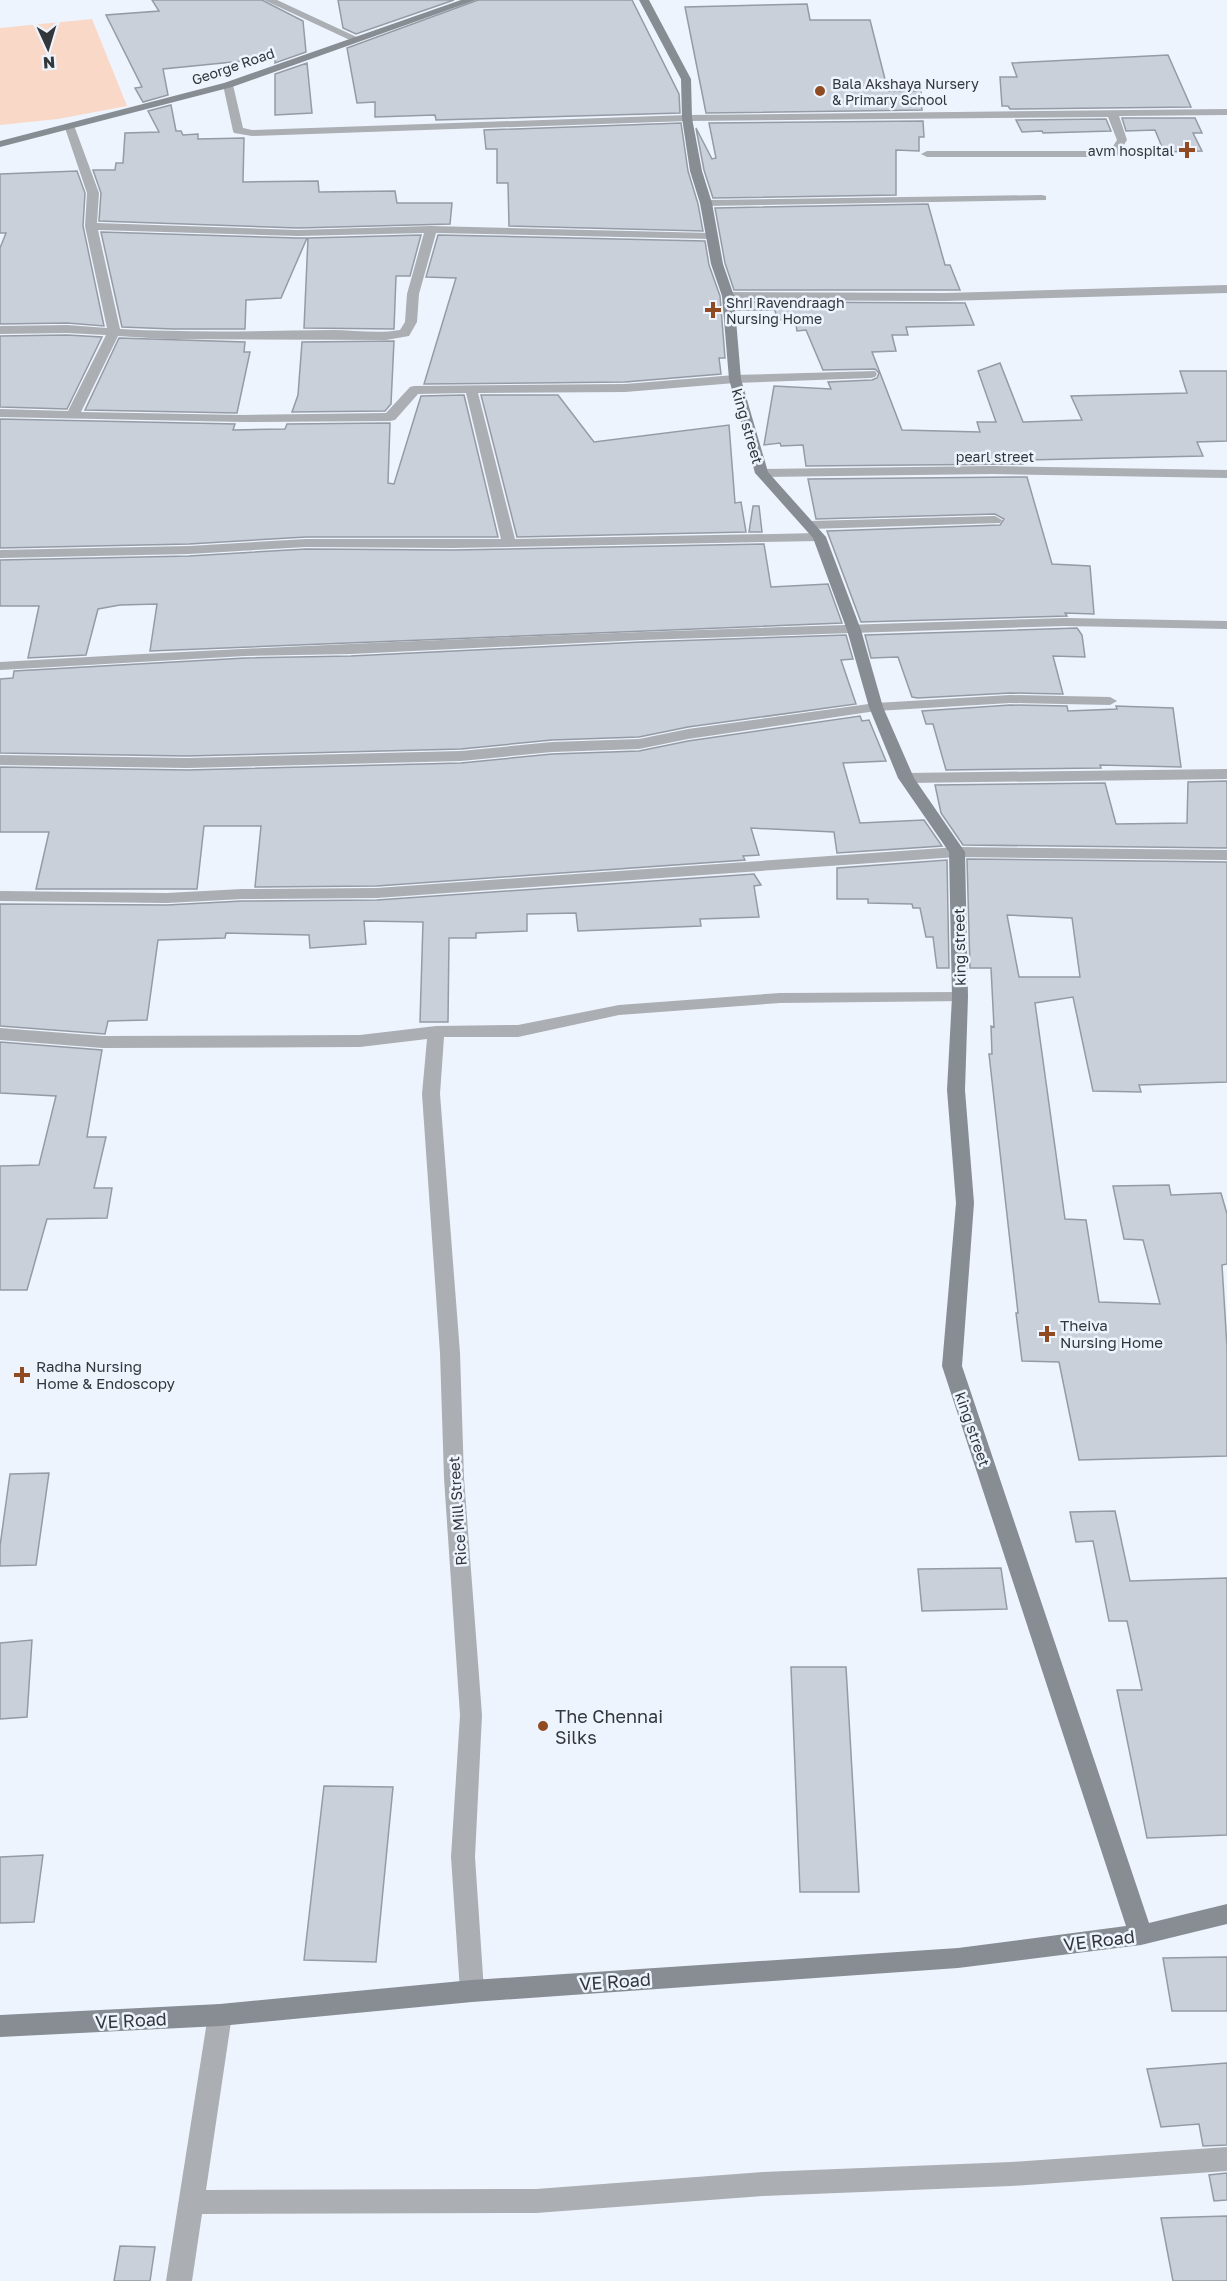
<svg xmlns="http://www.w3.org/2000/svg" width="1227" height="2281" font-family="'Golos Text',sans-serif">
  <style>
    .green { fill: #f9d8c7 }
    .building { fill: #c9d0da; stroke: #949ba4; stroke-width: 1.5; fill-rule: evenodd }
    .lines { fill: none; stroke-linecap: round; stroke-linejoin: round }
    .street { fill: #abaeb2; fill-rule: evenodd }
    .secondary { fill: #888d93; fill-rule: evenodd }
    .poi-dot { fill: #904b22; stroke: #edf4fe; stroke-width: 2 }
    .labels { text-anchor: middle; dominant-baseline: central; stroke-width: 5; stroke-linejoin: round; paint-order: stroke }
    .far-street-label { font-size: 14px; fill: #33363a; stroke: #edf4fe }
    .far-poi-label { font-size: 14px; fill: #33363a; stroke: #edf4fe; text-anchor: start }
    .street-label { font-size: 15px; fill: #33363a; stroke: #edf4fe }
    .poi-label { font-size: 15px; fill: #33363a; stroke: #edf4fe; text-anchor: start }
    .near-poi-label { font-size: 18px; fill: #33363a; stroke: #edf4fe; text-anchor: start }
    .near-street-label { font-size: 18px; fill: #33363a; stroke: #edf4fe }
  </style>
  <rect width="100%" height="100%" fill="#edf4fe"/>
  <path class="green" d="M 92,19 L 127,106 L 58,119 L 0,125 L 0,28 Z"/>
  <path class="building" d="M 152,0 L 262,0 L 303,21 L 306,52 L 275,63 L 275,58 L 163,69 L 168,95 L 143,102 L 135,88 L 142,87 L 106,15 L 159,11 Z
    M 338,0 L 454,0 L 356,34 L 343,28 Z
    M 478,0 L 632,0 L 679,94 L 680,113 L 436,120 L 435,115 L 375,117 L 375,102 L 357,103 L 347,48 Z
    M 807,4 L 810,20 L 870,20 L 888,91 L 921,91 L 922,110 L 706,113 L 685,7 Z
    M 1168,55 L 1191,107 L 1010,109 L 1008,106 L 1002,106 L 1000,77 L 1017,77 L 1012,63 Z
    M 307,63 L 312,113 L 275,115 L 275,74 Z
    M 171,105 L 176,131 L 181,131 L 183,135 L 198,134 L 198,139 L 244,138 L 243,182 L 318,181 L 319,192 L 395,191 L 397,203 L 452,203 L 450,224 L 298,228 L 99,221 L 101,193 L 93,170 L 115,170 L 116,163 L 123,163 L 125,133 L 159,132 L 148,111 Z
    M 1122,118 L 1195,118 L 1202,133 L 1193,133 L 1202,151 L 1164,152 L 1155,130 L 1126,131 Z
    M 1106,119 L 1111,131 L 1043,133 L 1042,131 L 1022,132 L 1016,120 Z
    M 923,121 L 924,137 L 919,137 L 919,151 L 896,150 L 896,195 L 713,198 L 704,170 L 696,128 L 712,159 L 716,158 L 709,123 Z
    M 681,123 L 688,171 L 698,204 L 703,231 L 509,226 L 508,183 L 497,183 L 497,149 L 486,149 L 484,130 Z
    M 77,171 L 85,193 L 83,226 L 104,326 L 67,323 L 0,324 L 0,248 L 6,233 L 0,233 L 0,174 Z
    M 928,204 L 945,265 L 950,265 L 960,290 L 734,290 L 725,263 L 715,208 Z
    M 101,232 L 298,238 L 307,238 L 281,298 L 246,300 L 245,329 L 173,329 L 122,327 Z
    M 421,235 L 410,276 L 396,276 L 394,329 L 304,328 L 308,238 Z
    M 438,235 L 705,241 L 709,265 L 720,296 L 725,358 L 719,358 L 721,374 L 625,382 L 424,384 L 456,278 L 426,277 Z
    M 737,302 L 965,303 L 974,325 L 906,327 L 908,335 L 892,335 L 896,351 L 872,352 L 902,430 L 980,432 L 977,422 L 996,422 L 978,371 L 1000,363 L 1023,422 L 1082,420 L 1071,396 L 1187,393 L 1180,371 L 1227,371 L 1227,441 L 1197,442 L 1203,456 L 1027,460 L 1023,461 L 1023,464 L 806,466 L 803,445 L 781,446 L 780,443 L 764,445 L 774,386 L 831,389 L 828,382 L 872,380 L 877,378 L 879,373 L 875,369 L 823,370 L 806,330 L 797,331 L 795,319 L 777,320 L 775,310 L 737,310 Z
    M 67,335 L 102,337 L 67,409 L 0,407 L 0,336 Z
    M 119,338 L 245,342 L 244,352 L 250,352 L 237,413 L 85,410 Z
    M 394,341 L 391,404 L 385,411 L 292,412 L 298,395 L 302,342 Z
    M 464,395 L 498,537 L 306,537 L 189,544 L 0,548 L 0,419 L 235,424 L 233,430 L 285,429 L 287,424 L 390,423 L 388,483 L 394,484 L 421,396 Z
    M 481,395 L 558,395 L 594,442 L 729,425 L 735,503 L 741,502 L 746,532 L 517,537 Z
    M 1027,477 L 1052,564 L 1090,566 L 1094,614 L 1065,613 L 1067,616 L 861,622 L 827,531 L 1000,525 L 1004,519 L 995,514 L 816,519 L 808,479 Z
    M 753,506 L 759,506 L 762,532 L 749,532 Z
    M 764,544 L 771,587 L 828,584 L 842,623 L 150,651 L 157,604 L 120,605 L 98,609 L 86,655 L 28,658 L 39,606 L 0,606 L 0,560 L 189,556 L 306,549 L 452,550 Z
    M 1077,628 L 1082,635 L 1085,657 L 1053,656 L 1063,694 L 1010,693 L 918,698 L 912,697 L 898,657 L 871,658 L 865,635 Z
    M 846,635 L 853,659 L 841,660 L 856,704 L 688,727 L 639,737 L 552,740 L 461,749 L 187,756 L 0,753 L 0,679 L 13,678 L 14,671 L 245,658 L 351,656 L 641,642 Z
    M 1010,705 L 1067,706 L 1068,711 L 1117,709 L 1116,706 L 1173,708 L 1181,767 L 1100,765 L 1101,768 L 946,770 L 933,724 L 926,724 L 922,711 Z
    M 860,716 L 862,721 L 869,720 L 886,761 L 843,763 L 860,823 L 924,820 L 942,846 L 837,853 L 834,832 L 751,828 L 759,855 L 743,856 L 745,860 L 377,886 L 255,887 L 261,826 L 204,826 L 197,889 L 36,889 L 49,832 L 0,832 L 0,767 L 187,770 L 461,763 L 552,754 L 639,751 L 688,741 Z
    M 1227,781 L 1227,848 L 963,845 L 941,813 L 935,785 L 1105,783 L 1116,824 L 1187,823 L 1188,782 Z
    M 967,859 L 1227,862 L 1227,1082 L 1139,1085 L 1141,1092 L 1093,1091 L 1073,997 L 1035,1003 L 1065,1219 L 1086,1220 L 1099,1302 L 1160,1304 L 1143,1240 L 1124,1239 L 1113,1186 L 1169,1185 L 1171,1195 L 1221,1193 L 1227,1214 L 1227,1264 L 1222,1265 L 1227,1347 L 1227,1456 L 1079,1460 L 1059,1362 L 1022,1361 L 1016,1313 L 1018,1313 L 989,1054 L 992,1054 L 991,1026 L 994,1027 L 991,968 L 970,968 ZM 1007,915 L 1072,918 L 1080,977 L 1019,977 Z
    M 947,860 L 949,968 L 937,968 L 933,937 L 926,937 L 920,908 L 913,908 L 912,904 L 868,903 L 868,899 L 837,899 L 837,868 Z
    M 754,874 L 761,885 L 754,886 L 759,917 L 700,919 L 701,926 L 578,931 L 576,913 L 527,914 L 527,931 L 476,933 L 476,938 L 449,938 L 448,1022 L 420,1022 L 423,922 L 364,921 L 366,944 L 310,948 L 309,935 L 226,933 L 225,938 L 158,940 L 147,1020 L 108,1021 L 105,1034 L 0,1026 L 0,904 L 167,905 L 242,901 L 377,900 Z
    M 0,1042 L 102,1050 L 87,1137 L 106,1137 L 94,1188 L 112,1188 L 107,1218 L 47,1219 L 27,1290 L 0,1290 L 0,1166 L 39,1165 L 56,1096 L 0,1093 Z
    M 49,1473 L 36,1565 L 0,1566 L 0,1546 L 10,1474 Z
    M 1115,1511 L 1130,1581 L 1227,1578 L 1227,1835 L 1147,1838 L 1117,1690 L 1142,1690 L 1127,1621 L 1109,1621 L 1093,1541 L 1076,1542 L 1070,1512 Z
    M 1001,1568 L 1007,1609 L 922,1611 L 918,1569 Z
    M 32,1640 L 27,1717 L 0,1719 L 0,1643 Z
    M 791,1667 L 846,1667 L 859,1892 L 800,1892 Z
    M 324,1786 L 393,1787 L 376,1962 L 304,1960 Z
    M 43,1855 L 34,1922 L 0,1923 L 0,1857 Z
    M 1227,1957 L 1227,2011 L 1172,2011 L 1163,1958 Z
    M 1227,2063 L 1227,2145 L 1203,2146 L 1199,2124 L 1161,2127 L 1147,2069 Z
    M 1227,2173 L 1227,2200 L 1214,2201 L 1209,2175 Z
    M 1227,2216 L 1227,2281 L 1173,2281 L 1161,2218 Z
    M 120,2246 L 155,2247 L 150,2281 L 114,2281 Z"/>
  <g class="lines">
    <path class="street" d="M 264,0 L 277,0 L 361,39 L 352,41 Z
      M 228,82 L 233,85 L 243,128 L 252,130 L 687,115 L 1227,109 L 1227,115 L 1119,116 L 1127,140 L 1117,156 L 1113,157 L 927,157 L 921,154 L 927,151 L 1110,151 L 1117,140 L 1108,117 L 687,121 L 252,136 L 234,133 L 233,131 L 223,85 Z
      M 70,125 L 75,128 L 99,193 L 97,223 L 298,230 L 431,226 L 711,233 L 717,236 L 711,239 L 436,233 L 419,294 L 417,322 L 409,336 L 386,340 L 165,339 L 118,336 L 81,412 L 244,415 L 386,413 L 410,387 L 414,386 L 625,384 L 735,375 L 875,371 L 877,374 L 875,377 L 871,378 L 735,383 L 625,392 L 478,393 L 515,539 L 819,533 L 826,537 L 819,541 L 452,548 L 306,547 L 189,554 L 0,558 L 0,550 L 189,546 L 306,539 L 501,539 L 466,393 L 418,394 L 395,420 L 390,421 L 244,422 L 0,417 L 0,409 L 68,411 L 106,335 L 67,333 L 0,334 L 0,326 L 67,325 L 107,328 L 85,226 L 87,193 L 65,128 ZM 98,230 L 298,236 L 424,233 L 407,294 L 405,322 L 400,330 C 377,334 355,330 332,330 C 261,331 190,333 120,329 Z
      M 1042,195 L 1046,196 L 1046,200 L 706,206 L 700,203 L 706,200 Z
      M 1227,285 L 1227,293 L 945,301 L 728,300 L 722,296 L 728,292 L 945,293 Z
      M 992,466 L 1227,470 L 1227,478 L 992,474 L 762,477 L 755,473 L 762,469 Z
      M 995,516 L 1002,520 L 1000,523 L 810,529 L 803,525 L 810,521 Z
      M 1065,618 L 1227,621 L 1227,629 L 1065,626 L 641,640 L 351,654 L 245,656 L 0,670 L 0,662 C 355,641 710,629 1065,618 Z
      M 1010,695 L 1110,697 L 1117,701 L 1110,705 L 1010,703 L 876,711 L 688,739 L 639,749 L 552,752 L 461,761 L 187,768 L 0,765 L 0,755 L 187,758 L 461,751 L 552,742 L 639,739 L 688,729 L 876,703 Z
      M 1227,769 L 1227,779 L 906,783 L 898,778 L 906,773 Z
      M 957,847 L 1227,850 L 1227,860 L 957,857 L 377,898 L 242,899 L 167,903 L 0,901 L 0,891 L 167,893 L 242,889 L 377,888 Z
      M 960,992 L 966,993 L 968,997 L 966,1001 L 780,1003 L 619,1015 L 518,1037 L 444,1037 L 440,1094 L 460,1353 L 464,1478 L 482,1715 L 475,1857 L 484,1991 L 480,1999 L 472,2002 L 464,1999 L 460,1991 L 451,1857 L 460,1715 L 444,1478 L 440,1353 L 422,1094 L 427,1039 L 360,1047 L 103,1048 L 0,1040 L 0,1028 L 103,1036 L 360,1035 L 436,1026 L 518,1025 L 619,1005 L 780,993 Z
      M 220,2004 L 229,2007 L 232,2015 L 206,2190 L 536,2189 L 763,2172 L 1011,2162 L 1227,2147 L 1227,2171 L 1011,2186 L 763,2196 L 536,2213 L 202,2214 L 192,2281 L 166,2281 L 208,2015 L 211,2007 Z"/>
    <path class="secondary" d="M 461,0 L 476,0 L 232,87 L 0,147 L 0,141 L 224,83 Z
      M 639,0 L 649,0 L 691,79 L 692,118 L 702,171 L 712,203 L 723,264 L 734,296 L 741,379 L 768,472 L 826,537 L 861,630 L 883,707 L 914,778 L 965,852 L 968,997 L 965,1090 L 974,1203 L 962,1366 L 1149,1923 L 1227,1904 L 1227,1924 L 1141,1945 L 958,1968 L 472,2002 L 220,2026 L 0,2037 L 0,2015 L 220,2004 L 472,1980 L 958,1948 L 1126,1926 L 942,1366 L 956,1203 L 947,1090 L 952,997 L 949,852 L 898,778 L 869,707 L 847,630 L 813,538 L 755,473 L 729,379 L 722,296 L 711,264 L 700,203 L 690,171 L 682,118 L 681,79 Z"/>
  </g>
  <g class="poi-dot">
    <circle cx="820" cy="91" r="6"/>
    <path d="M1184 141h6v6h6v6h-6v6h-6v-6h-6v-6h6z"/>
    <path d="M710 301h6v6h6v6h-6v6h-6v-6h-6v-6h6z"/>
    <path d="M1044 1325h6v6h6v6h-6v6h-6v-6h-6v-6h6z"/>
    <path d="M19 1366h6v6h6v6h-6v6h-6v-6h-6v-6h6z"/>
    <circle cx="543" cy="1726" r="6"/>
  </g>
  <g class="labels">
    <g class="far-street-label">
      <text transform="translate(233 66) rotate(-19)">George Road</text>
      <text x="995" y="456">pearl street</text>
    </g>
    <g class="far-poi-label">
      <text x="832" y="83">Bala Akshaya Nursery<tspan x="832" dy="16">&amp; Primary School</tspan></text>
      <text x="1174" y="150" text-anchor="end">avm hospital</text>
      <text x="726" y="302">Shri Ravendraagh<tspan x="726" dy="16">Nursing Home</tspan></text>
    </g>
    <g class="street-label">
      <text transform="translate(748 426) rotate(74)">king street</text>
      <text transform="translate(959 947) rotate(-91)">king street</text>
      <text transform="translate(973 1429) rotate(71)">king street</text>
      <text transform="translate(457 1511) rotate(-94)">Rice Mill Street</text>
    </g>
    <g class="poi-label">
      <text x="1060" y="1325">Theiva<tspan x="1060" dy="17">Nursing Home</tspan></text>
      <text x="36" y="1366">Radha Nursing<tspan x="36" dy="17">Home &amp; Endoscopy</tspan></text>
    </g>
    <g class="near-poi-label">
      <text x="555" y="1716">The Chennai<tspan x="555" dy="21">Silks</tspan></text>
    </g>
    <g class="near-street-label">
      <text transform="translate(1099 1940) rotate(-7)">VE Road</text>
      <text transform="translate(615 1981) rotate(-4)">VE Road</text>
      <text transform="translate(131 2020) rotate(-3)">VE Road</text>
    </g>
  </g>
  <g transform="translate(48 48) rotate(176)" stroke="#edf4fe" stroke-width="4.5" paint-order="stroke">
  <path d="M0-4.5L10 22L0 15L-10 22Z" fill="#33363a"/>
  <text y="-9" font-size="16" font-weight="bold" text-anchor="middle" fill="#33363a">N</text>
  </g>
</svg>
